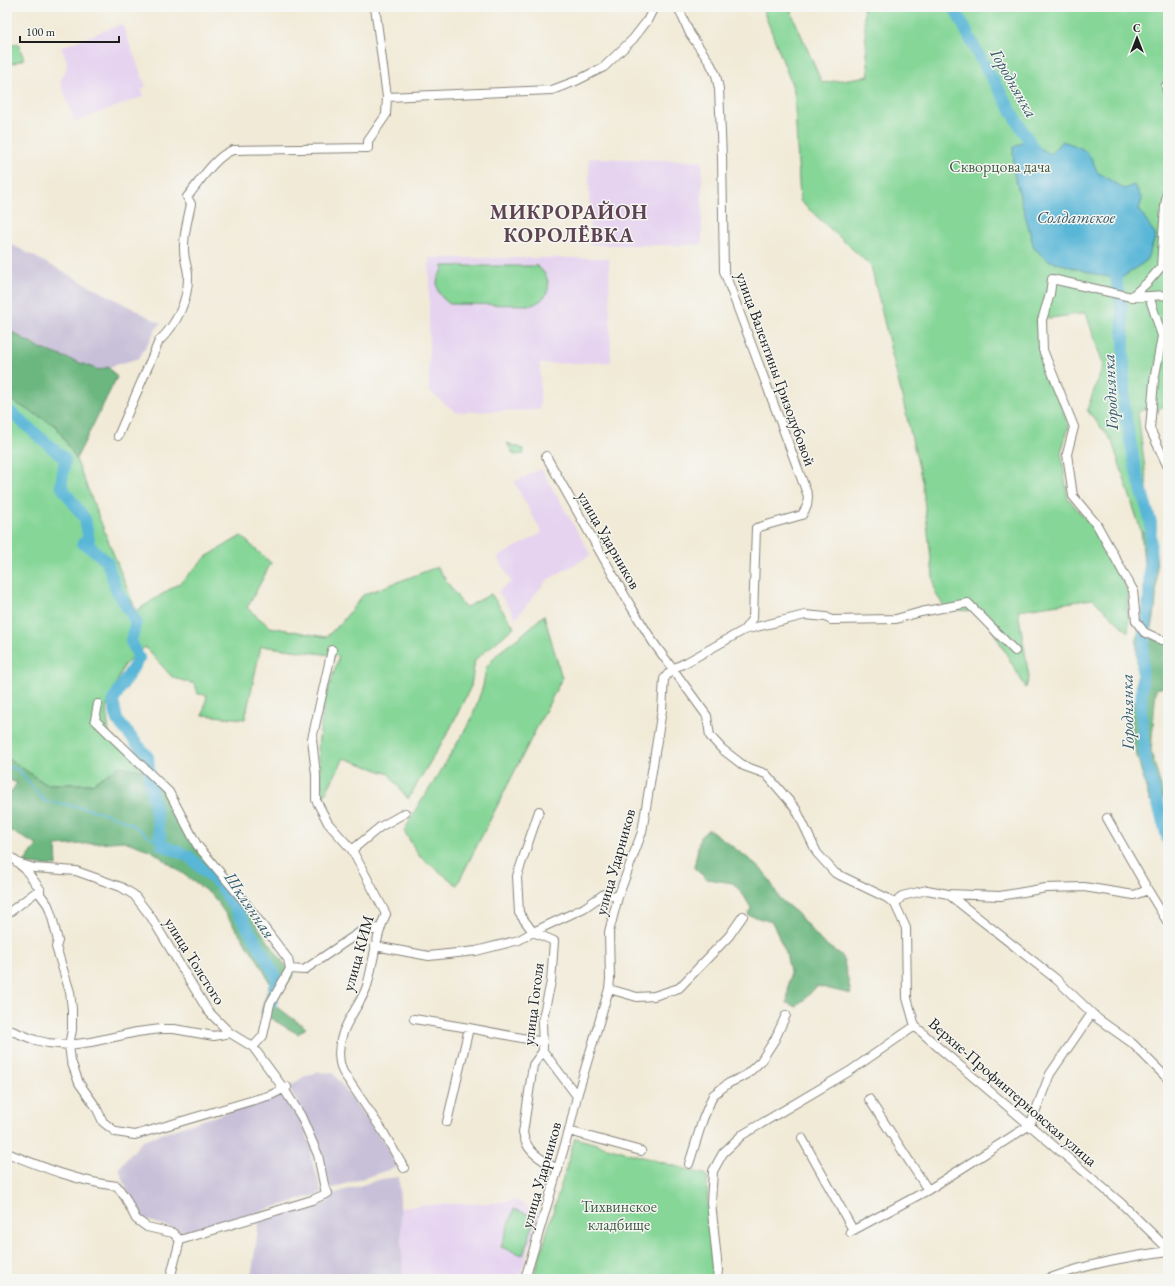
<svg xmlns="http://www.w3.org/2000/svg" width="1175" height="1286" font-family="'EB Garamond',serif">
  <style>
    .built { fill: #e6d3f0 }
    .industrial { fill: #c8c0d8 }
    .green { fill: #85d697; stroke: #50795a }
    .forest { fill: #6cb780; stroke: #446a4e }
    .water { fill: #59b6d7; stroke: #3a697a }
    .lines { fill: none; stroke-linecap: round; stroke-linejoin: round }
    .stream { stroke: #59b6d7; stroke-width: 2 }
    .river { stroke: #59b6d7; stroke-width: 12 }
    .street-casing { stroke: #86837a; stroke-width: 10 }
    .street { stroke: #fff; stroke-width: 8 }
    .labels { text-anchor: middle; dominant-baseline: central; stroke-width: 3; stroke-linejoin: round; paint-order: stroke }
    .park-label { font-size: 16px; fill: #415d47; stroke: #f6f6f2 }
    .street-label { font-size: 16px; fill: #1c1c1c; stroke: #f6f6f2 }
    .water-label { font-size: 17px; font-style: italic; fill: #345a67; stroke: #f6f6f2 }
    .district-label { font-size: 20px; font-weight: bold; letter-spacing: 1px; fill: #5e4452; stroke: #f6f6f2 }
  </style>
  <rect width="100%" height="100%" fill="#f6f6f2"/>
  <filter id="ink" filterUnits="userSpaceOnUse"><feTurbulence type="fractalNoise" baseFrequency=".025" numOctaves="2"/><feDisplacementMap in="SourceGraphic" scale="8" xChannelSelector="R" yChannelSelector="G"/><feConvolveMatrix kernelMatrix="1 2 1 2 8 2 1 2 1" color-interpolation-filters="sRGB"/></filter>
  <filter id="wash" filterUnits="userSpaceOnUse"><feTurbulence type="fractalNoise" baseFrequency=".012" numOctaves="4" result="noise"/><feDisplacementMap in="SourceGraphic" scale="16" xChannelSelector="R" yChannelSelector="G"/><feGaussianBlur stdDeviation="0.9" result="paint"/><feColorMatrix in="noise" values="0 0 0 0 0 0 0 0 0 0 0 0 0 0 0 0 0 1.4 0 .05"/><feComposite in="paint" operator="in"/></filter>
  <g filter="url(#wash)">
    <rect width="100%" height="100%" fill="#f1ead7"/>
    <path class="built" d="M 122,24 L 146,87 L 141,89 L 144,96 L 75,122 L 60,81 L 66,70 L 67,61 L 61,47 Z
      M 589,158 L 702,161 L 702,245 L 590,245 Z
      M 429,258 L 609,258 L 611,362 L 540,364 L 540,410 L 456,412 L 429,391 Z
      M 541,469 L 591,555 L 547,580 L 516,618 L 498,591 L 511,582 L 498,557 L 542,533 L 514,482 Z
      M 515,1200 L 540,1214 L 519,1279 L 403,1279 L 400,1208 L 426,1205 L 494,1203 Z"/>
    <path class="industrial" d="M 7,242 L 160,323 L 139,358 L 99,370 L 37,347 L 7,329 Z
      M 318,1072 L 333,1073 L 388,1148 L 397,1167 L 330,1189 L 325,1163 L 298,1102 L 288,1088 L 303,1077 Z
      M 280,1095 L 291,1106 L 300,1117 L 312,1148 L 311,1158 L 322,1193 L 188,1233 L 137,1217 L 119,1168 L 143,1140 Z
      M 399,1177 L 403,1279 L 251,1279 L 259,1221 L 328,1203 L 329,1195 L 382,1179 Z"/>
    <path class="green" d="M 762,7 L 789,7 L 822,83 L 869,76 L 863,7 L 1168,7 L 1168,404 L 1156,410 L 1145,409 L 1138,412 L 1153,536 L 1141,531 L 1112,441 L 1087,410 L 1103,365 L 1086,313 L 1037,320 L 1039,353 L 1069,426 L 1061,452 L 1068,498 L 1093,528 L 1128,592 L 1127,610 L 1129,621 L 1128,632 L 1093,599 L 1018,610 L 1029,677 L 1026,688 L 982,612 L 946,609 L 935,593 L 922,481 L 871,266 L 800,201 L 794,90 Z
      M 18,43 L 24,59 L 7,66 L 7,53 L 9,52 L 7,47 Z
      M 443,266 L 537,266 C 553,278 553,297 532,305 L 450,304 C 437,296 432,283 443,270 Z
      M 7,398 L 57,426 L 76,459 L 136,611 L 181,582 L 206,557 L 241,536 L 271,563 L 247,608 L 270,627 L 326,637 L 341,623 L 363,595 L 437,567 L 465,608 L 491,594 L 514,627 L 475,660 L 471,686 L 450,729 L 408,799 L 389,774 L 344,758 L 323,798 L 318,746 L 324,703 L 339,656 L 261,646 L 245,719 L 203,715 L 207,695 L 198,694 L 195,684 L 173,678 L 145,647 L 124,665 L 106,709 L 109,733 L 151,772 L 120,766 L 92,784 L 46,784 L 7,758 Z
      M 507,443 L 523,449 L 524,454 L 514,455 Z
      M 544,615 L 562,678 L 457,885 L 419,856 L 404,831 L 416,809 L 439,774 L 471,720 L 483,686 L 486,668 L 498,653 L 523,634 Z
      M 575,1138 L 707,1175 L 708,1224 L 713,1276 L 711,1279 L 533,1279 Z
      M 514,1209 L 536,1217 L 523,1255 L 501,1247 Z"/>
    <path class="forest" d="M 7,329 L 37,347 L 99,370 L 108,367 L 117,377 L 76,459 L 56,426 L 7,398 Z
      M 1141,531 L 1153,536 C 1159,559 1158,615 1149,637 L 1168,643 L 1168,686 L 1156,689 L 1151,751 L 1164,798 L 1150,802 L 1131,734 L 1132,701 L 1137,700 C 1139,680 1136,659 1137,638 C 1137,632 1142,627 1143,621 C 1147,591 1144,560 1141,531 Z
      M 7,758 L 46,784 L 92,784 L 120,766 L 151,772 L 191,833 L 286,966 L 294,974 L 273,1004 L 306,1028 L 298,1034 L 261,1013 L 270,983 L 259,962 L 213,896 L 152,851 L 124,841 L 56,846 L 57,866 L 23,864 L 37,845 L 7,829 L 7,798 L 17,783 L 7,779 Z
      M 1166,808 L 1168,811 L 1168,846 L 1154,810 Z
      M 709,829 L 757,865 L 766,874 L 780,899 L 797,913 L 821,941 L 843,957 L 851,994 L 817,986 L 797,1007 L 787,1003 L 790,972 L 786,953 L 772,922 L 748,915 L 751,908 L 744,896 L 733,883 L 707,879 L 694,868 L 700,837 Z"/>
    <path class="water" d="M 1026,140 L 1050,154 L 1062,141 C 1083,148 1090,150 1097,172 L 1124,189 L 1134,185 L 1142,199 L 1139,209 L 1156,236 L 1146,261 L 1123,277 L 1102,276 L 1047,260 L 1034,248 L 1014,174 L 1013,148 Z"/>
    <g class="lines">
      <path class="stream" d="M 7,766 L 19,770 L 44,801 C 69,804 109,812 131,824 C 141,831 151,838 162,845"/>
      <path class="river" d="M 954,7 L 979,56 L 1038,156
        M 1113,261 L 1121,304 L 1124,339 L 1124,408 L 1136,471 L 1151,523 L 1149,599 L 1143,652 L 1141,709 L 1145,759 L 1168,840
        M 7,409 L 65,459 L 61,486 L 85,519 L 89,540 L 83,543 L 93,549 L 107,562 L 117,591 L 136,622 L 131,641 L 139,658 L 113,700 L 117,720 L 148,757 L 150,784 L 162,845 L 188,856 L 220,885 L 258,944 L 277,979 L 271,1003"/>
    </g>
  </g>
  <g filter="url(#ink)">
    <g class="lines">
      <defs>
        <path id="street" d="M 1168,82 L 1166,86 L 1168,95
          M 387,97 L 552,90 L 576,81 L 604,67 L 633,39 L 647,21 L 654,7
          M 1168,295 L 1131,297 L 1052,279 L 1050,294 L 1042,320 L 1043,350 L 1074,427 L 1067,454 L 1073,496 L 1097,525 L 1133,590 L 1136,621 L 1144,632 L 1161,640 L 1168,640
          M 1149,296 L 1162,336 L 1154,381 L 1150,429 L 1168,467
          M 1131,297 L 1148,282 L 1161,267 L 1165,206 L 1168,186
          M 118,436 L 159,341 C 177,324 189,299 188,274 C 187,266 184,258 184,250 C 183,235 188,219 191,204 L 187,197 C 199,183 215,156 233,150 L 368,148 L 368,141 L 386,115 L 387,97 L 375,7
          M 546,456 L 630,605 L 653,642 L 707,716 L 710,736 L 722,749 L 744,766 L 766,774 L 796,809 L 817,853 L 835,873 L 887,898 L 895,904 L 906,928 L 907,998 L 915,1026 L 938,1047 L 1121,1203 L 1168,1249
          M 744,630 L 805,615 L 826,617 L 831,620 L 896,619 L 921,612 L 968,603 L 1015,651
          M 332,650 L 312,739 L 316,775 L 316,800 L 328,823 L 352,850 L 386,914 C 375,937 374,962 367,986 C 362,1002 346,1020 342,1036 C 338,1047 338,1061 343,1072 L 382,1130 L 404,1168
          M 98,704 L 95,720 L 169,792 L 197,845 L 244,901 L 288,959 L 290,969 L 270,1004 L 263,1036 L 253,1047
          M 539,811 L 517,876 L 519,913 L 533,932 L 554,941 L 551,982 L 542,1022 L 543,1051 L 533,1065 L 523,1133 C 527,1154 541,1158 558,1170
          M 1107,818 L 1148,890 L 1168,923
          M 352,850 L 380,827 L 405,813
          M 7,854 L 18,863 L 34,868 L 76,871 L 121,887 L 134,895 L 151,917 L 208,1011 L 230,1033 L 253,1047 L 284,1089 L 301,1116 L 318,1155 L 326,1194
          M 20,865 L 25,869 L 40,889
          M 948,894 L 1000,896 L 1046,888 L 1084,887 L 1134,895 L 1148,890
          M 895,904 L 902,896 L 927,890 L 948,894 L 1056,979 L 1098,1019 L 1132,1043 L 1168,1079
          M 7,914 L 40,889 L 40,894 L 48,905 L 52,917 L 58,941 L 56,947 L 70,992 L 72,1009 L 72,1030 L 69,1045 L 71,1061 L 79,1083 L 96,1107 L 103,1122 L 116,1132 L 135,1135 L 271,1095 L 287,1087
          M 375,946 L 429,956 L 476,951 L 519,940 L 533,932 L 584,908 L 604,894 L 618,897
          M 290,969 L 304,970 L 360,932 L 379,928
          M 609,989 L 637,997 L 654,996 L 679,988 L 729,936 L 743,916
          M 414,1019 L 469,1028 L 543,1042
          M 7,1029 L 35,1040 L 48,1043 L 69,1045 L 91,1042 L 137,1032 L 161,1029 L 174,1029 L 214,1036 L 230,1033
          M 543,1051 L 577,1096
          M 869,1099 L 928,1190
          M 447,1122 L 469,1028
          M 569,1131 L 641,1151
          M 802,1138 L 853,1230
          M 7,1153 C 42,1167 79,1182 117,1186 L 125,1197 L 136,1219 L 147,1227 L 173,1233 L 180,1240
          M 689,1164 L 703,1119 L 713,1095 L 729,1083 L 746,1075 L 761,1061 L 775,1039 L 786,1015
          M 850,1232 L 928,1190 L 1030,1125 L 1050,1074 L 1092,1013
          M 180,1240 L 312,1200 L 328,1193
          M 170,1279 L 180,1240
          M 525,1279 L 569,1131 L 577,1096 L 609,989 L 610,979 L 609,932 L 618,897 L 642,832 L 662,710 L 664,679 L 672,669 L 687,662 L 744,630 L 753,618 L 756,528 L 802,515 L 807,506 L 808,496 L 724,271 L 722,157 L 719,89 L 716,75 L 710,63 L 690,34 L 678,7
          M 717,1279 L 718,1270 L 711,1202 L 713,1171 L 723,1153 L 742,1135 L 850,1071 L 915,1026
          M 1048,1279 C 1086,1264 1127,1257 1168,1251"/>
      </defs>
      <use href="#street" class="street-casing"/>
      <use href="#street" class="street"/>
    </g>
  </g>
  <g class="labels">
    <g class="park-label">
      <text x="1000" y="166">Скворцова дача</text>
      <text x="619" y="1206">Тихвинское<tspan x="619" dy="18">кладбище</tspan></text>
    </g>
    <g class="street-label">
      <text transform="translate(776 369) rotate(70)">улица Валентины Гризодубовой</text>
      <text transform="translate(609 540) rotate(60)">улица Ударников</text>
      <text transform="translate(615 862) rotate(-74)">улица Ударников</text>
      <text transform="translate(358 953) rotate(-74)">улица КИМ</text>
      <text transform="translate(195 961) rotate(58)">улица Толстого</text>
      <text transform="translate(533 1004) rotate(-83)">улица Гоголя</text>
      <text transform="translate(1013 1092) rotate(41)">Верхне-Профинтерновская улица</text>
      <text transform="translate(541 1175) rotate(-74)">улица Ударников</text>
    </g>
    <g class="water-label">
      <text transform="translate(1014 83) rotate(60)">Городнянка</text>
      <text x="1076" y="217">Солдатское</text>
      <text transform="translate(1110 392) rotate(-93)">Городнянка</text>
      <text transform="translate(1127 712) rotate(-91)">Городнянка</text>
      <text transform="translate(250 905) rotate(56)">Шклянная</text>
    </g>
    <g class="district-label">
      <text x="569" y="212">МИКРОРАЙОН<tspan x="569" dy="23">КОРОЛЁВКА</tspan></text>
    </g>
  </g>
  <rect width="1175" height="1286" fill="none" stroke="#f6f6f2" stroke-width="24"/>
  <g transform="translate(1137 38)" stroke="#f6f6f2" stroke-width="3" paint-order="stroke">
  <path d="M0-3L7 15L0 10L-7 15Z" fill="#1c1c1c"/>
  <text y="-6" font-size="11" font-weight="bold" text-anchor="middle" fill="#1c1c1c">С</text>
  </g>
  <path d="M20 36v6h99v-6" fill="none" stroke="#1c1c1c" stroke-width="2"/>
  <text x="26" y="36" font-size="12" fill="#1c1c1c" stroke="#f6f6f2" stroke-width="3" paint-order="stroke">100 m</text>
</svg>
